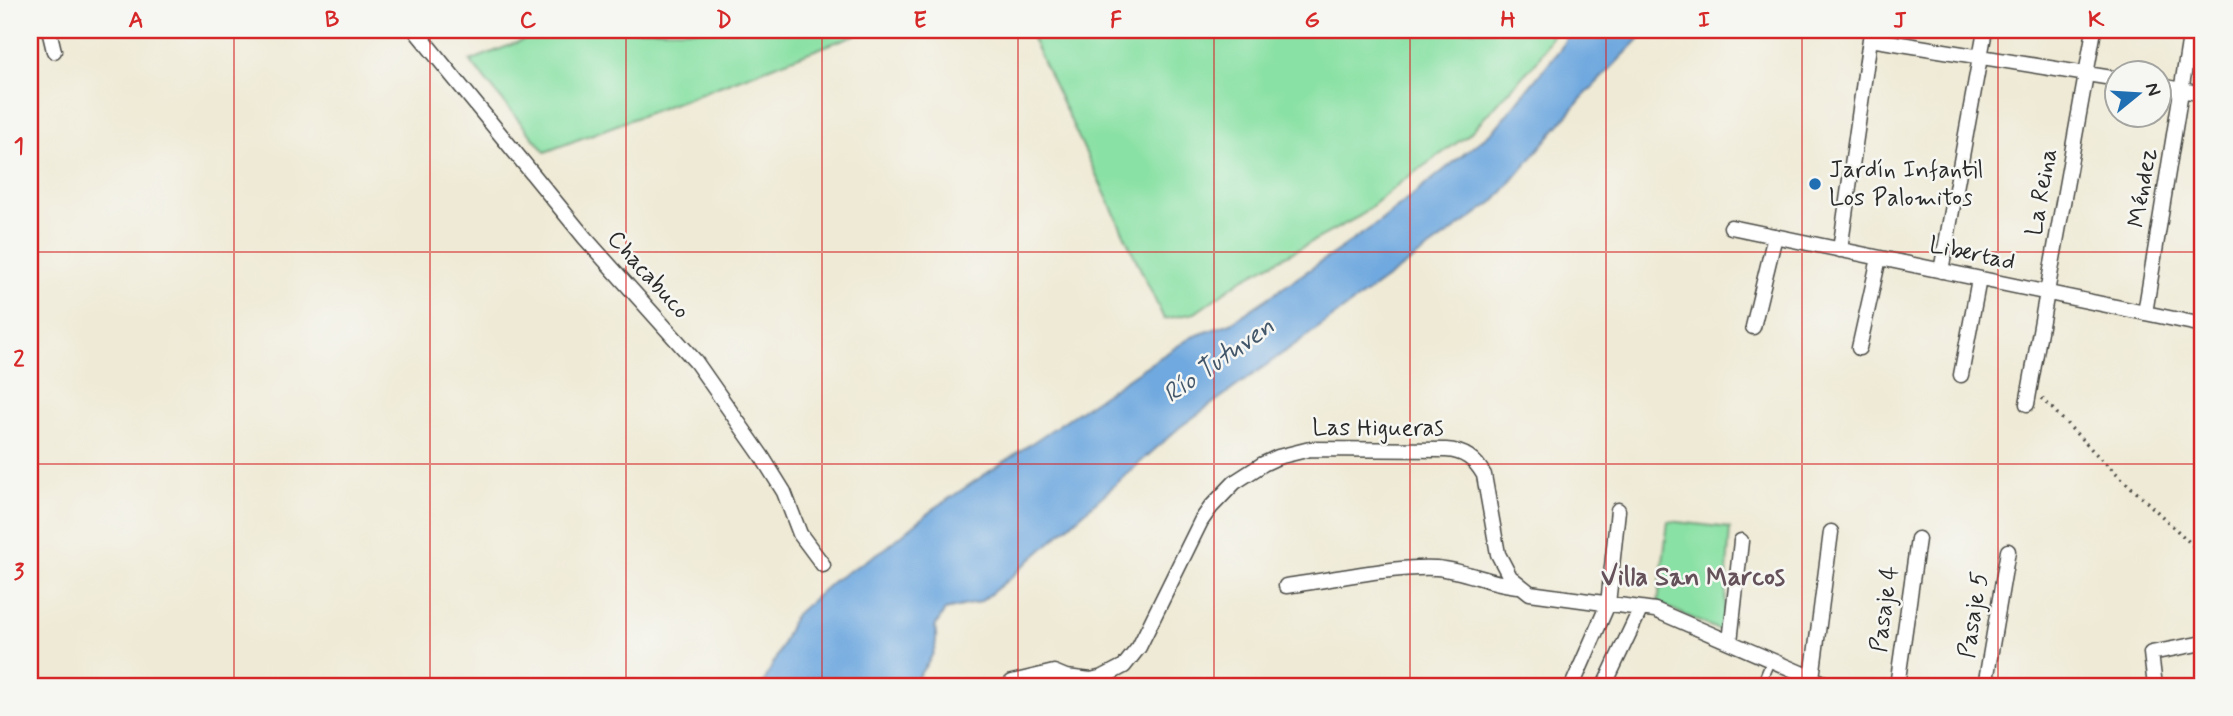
<svg xmlns="http://www.w3.org/2000/svg" width="2233" height="716" font-family="Mynerve,sans-serif">
  <style>
    .green { fill: #8ae1a5; stroke: #5a8668; stroke-width: 2 }
    .water { fill: #6fa9df; stroke: #4d6a85; stroke-width: 2 }
    .lines { fill: none; stroke-linecap: round; stroke-linejoin: round }
    .lane-casing { stroke: #484844; stroke-width: 10 }
    .street-casing { stroke: #484844; stroke-width: 17 }
    .path { stroke: #484844; stroke-width: 3.5; stroke-dasharray: 2 5; stroke-linecap: butt }
    .lane { stroke: #fff; stroke-width: 7 }
    .street { stroke: #fff; stroke-width: 14 }
    .grid { fill: none; stroke: #d62828; stroke-width: 2; stroke-opacity: 0.55 }
    .poi-dot { fill: #1f6fb2; stroke: #f6f6f2; stroke-width: 2.5 }
    .labels { text-anchor: middle; dominant-baseline: central; stroke-width: 5; stroke-linejoin: round; paint-order: stroke }
    .poi-label { font-size: 24px; fill: #2b2b2b; stroke: #f6f6f2; text-anchor: start }
    .street-label { font-size: 24px; fill: #2b2b2b; stroke: #f6f6f2 }
    .water-label { font-size: 26px; font-style: italic; fill: #43576a; stroke: #f6f6f2 }
    .neighbourhood-label { font-size: 26px; font-weight: bold; fill: #64515a; stroke: #f6f6f2 }
    .neatline { fill: none; stroke: #d62828; stroke-width: 2.5 }
    .grid-label { font-size: 23px; text-anchor: middle; font-weight: bold; fill: #d62828 }
  </style>
  <rect width="100%" height="100%" fill="#f6f6f2"/>
  <filter id="ink" filterUnits="userSpaceOnUse"><feTurbulence type="fractalNoise" baseFrequency=".0143" numOctaves="2"/><feDisplacementMap in="SourceGraphic" scale="14" xChannelSelector="R" yChannelSelector="G"/><feConvolveMatrix kernelMatrix="1 2 1 2 8 2 1 2 1" color-interpolation-filters="sRGB"/></filter>
  <filter id="wash" filterUnits="userSpaceOnUse"><feTurbulence type="fractalNoise" baseFrequency=".00686" numOctaves="4" result="noise"/><feDisplacementMap in="SourceGraphic" scale="28" xChannelSelector="R" yChannelSelector="G"/><feGaussianBlur stdDeviation="1.57" result="paint"/><feColorMatrix in="noise" values="0 0 0 0 0 0 0 0 0 0 0 0 0 0 0 0 0 1.4 0 .05"/><feComposite in="paint" operator="in"/></filter>
  <g filter="url(#wash)">
    <rect width="100%" height="100%" fill="#efead5"/>
    <path class="green" d="M 549,30 L 868,30 L 545,152 L 470,61 Z
      M 1028,30 L 1555,30 L 1537,61 L 1468,135 L 1401,182 L 1360,216 L 1241,280 L 1195,313 L 1164,319 Z
      M 1668,521 L 1730,528 L 1723,632 L 1658,603 Z"/>
    <path class="water" d="M 1570,30 L 1648,30 L 1581,99 L 1496,200 L 1180,427 L 1009,579 L 980,602 L 945,610 L 935,627 C 941,652 925,666 911,686 L 762,686 L 778,654 L 794,616 L 833,581 L 886,548 L 932,510 L 1145,367 L 1192,337 L 1231,323 L 1378,223 L 1495,129 L 1561,48 Z"/>
  </g>
  <g filter="url(#ink)">
    <g class="lines">
      <defs>
        <path id="lane" d="M 1760,686 L 1771,660"/>
        <path id="street" d="M 49,30 L 54,51
          M 415,30 L 585,238 L 696,362 L 761,455 L 784,492 L 800,534 L 823,565
          M 2160,86 L 2203,94
          M 1731,227 L 2203,325
          M 1840,250 L 1870,39 L 2118,79
          M 1941,271 L 1985,30
          M 2145,313 L 2191,30
          M 1753,327 L 1775,236
          M 1859,348 L 1879,258
          M 1961,375 L 1979,279
          M 2027,404 L 2094,30
          M 1286,586 C 1331,580 1391,566 1436,568 C 1465,570 1490,584 1519,586
          M 1730,642 L 1741,541
          M 1812,678 L 1831,532
          M 1008,686 L 1012,682 L 1054,672 L 1066,677 L 1091,680 L 1103,677 L 1124,666 L 1139,647 L 1201,521 L 1211,507 L 1235,482 L 1263,464 L 1278,457 L 1310,449 L 1446,450 C 1464,451 1475,459 1484,475 L 1498,554 L 1510,577 L 1530,593 L 1655,610 L 1831,686
          M 1572,686 L 1608,604 L 1618,510
          M 1604,686 L 1641,608
          M 1897,686 L 1918,539
          M 1985,686 L 2008,551
          M 2155,686 L 2151,653 L 2203,643"/>
      </defs>
      <use href="#lane" class="lane-casing"/>
      <use href="#street" class="street-casing"/>
      <path class="path" d="M 2042,398 L 2097,455 L 2203,555"/>
      <use href="#lane" class="lane"/>
      <use href="#street" class="street"/>
    </g>
  </g>
  <path class="grid" d="M 234,30 L 234,686M 430,30 L 430,686M 626,30 L 626,686M 822,30 L 822,686M 1018,30 L 1018,686M 1214,30 L 1214,686M 1410,30 L 1410,686M 1606,30 L 1606,686M 1802,30 L 1802,686M 1998,30 L 1998,686M 30,252 L 2203,252M 30,464 L 2203,464"/>
  <circle class="poi-dot" cx="1815" cy="184" r="7"/>
  <g class="labels">
    <g class="poi-label">
      <text x="1829" y="170">Jardín Infantil<tspan x="1829" dy="28">Los Palomitos</tspan></text>
    </g>
    <g class="street-label">
      <text transform="translate(2143 188) rotate(-81)">Méndez</text>
      <text transform="translate(2042 192) rotate(-80)">La Reina</text>
      <text transform="translate(1972 254) rotate(12)">Libertad</text>
      <text transform="translate(648 275) rotate(48)">Chacabuco</text>
      <text x="1378" y="428">Las Higueras</text>
      <text transform="translate(1885 609) rotate(-82)">Pasaje 4</text>
      <text transform="translate(1974 615) rotate(-81)">Pasaje 5</text>
    </g>
    <g class="water-label">
      <text transform="translate(1219 361) rotate(-35)">Río Tutuven</text>
    </g>
    <g class="neighbourhood-label">
      <text x="1693" y="578">Villa San Marcos</text>
    </g>
  </g>
  <rect width="2233" height="716" fill="none" stroke="#f6f6f2" stroke-width="77"/>
  <g transform="translate(2138 94) rotate(72)"><circle r="33" fill="#f6f6f2" stroke="#a5a5a2" stroke-width="2"/>
  <path d="M0-5L12 26L0 18L-12 26Z" fill="#1f6fb2"/>
  <text y="-10" font-size="19" font-weight="bold" text-anchor="middle" fill="#2b2b2b">N</text>
  </g>
  <rect x="38" y="38" width="2156" height="640" class="neatline"/>
  <g class="grid-label">
    <text x="136" y="27">A</text>
    <text x="332" y="27">B</text>
    <text x="528" y="27">C</text>
    <text x="724" y="27">D</text>
    <text x="920" y="27">E</text>
    <text x="1116" y="27">F</text>
    <text x="1312" y="27">G</text>
    <text x="1508" y="27">H</text>
    <text x="1704" y="27">I</text>
    <text x="1900" y="27">J</text>
    <text x="2096" y="27">K</text>
    <text x="19" y="153">1</text>
    <text x="19" y="366">2</text>
    <text x="19" y="579">3</text>
  </g>
</svg>
